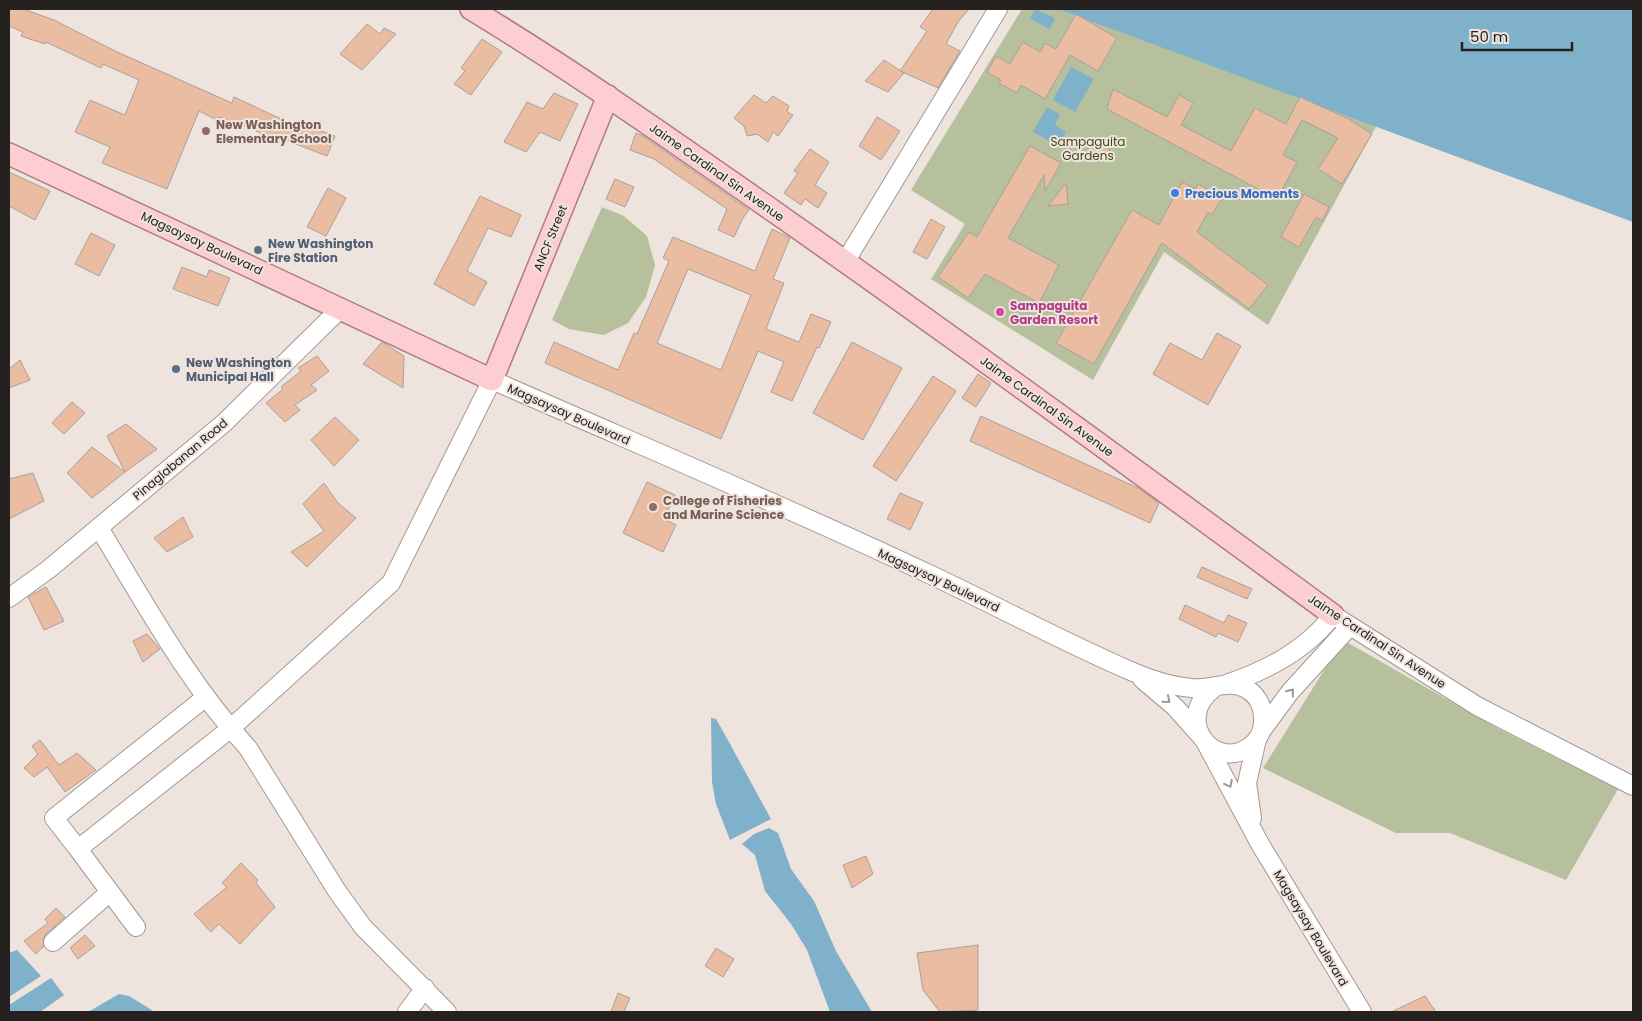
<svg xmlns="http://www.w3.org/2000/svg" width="1642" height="1021" font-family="Poppins,sans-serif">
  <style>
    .green { fill: #b6c09c }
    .water { fill: #80b1cb }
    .building { fill: #eabca1; stroke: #aaa09a; fill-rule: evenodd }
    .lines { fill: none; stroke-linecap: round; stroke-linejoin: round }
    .minor-casing { stroke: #a39993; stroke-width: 20 }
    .major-casing { stroke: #af7d80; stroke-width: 24 }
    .minor { stroke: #fff; stroke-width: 18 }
    .major { stroke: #fcced2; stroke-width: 21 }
    .oneway { stroke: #9d9b9a }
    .education-dot { fill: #8d6e63; stroke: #eee3dd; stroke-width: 2 }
    .shop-dot { fill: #3f7fe0; stroke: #eee3dd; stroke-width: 2 }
    .service-dot { fill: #5c6f8a; stroke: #eee3dd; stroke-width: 2 }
    .hotel-dot { fill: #d1479c; stroke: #eee3dd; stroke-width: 2 }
    .labels { text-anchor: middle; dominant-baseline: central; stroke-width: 4; stroke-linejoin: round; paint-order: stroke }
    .education-label { font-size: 12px; font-weight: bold; fill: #785e54; stroke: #eee3dd; text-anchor: start }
    .park-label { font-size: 12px; fill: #3e4915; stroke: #eee3dd }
    .street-label { font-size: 12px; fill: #25211f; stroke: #eee3dd }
    .shop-label { font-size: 12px; font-weight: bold; fill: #366cbe; stroke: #eee3dd; text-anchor: start }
    .service-label { font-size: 12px; font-weight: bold; fill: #4e5e75; stroke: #eee3dd; text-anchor: start }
    .hotel-label { font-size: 12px; font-weight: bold; fill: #b23c85; stroke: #eee3dd; text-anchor: start }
  </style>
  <rect width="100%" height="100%" fill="#eee3dd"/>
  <path class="green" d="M 1022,9 L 1082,9 L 1379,121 L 1268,325 L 1164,252 L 1093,380 L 931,279 L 965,224 L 911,190 Z
    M 602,207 L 624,216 L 647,236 L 655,265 L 646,297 L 628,323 L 604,335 L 569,329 L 552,320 Z
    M 1343,640 L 1497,728 L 1618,789 L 1566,880 L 1450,833 L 1396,833 L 1263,768 Z"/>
  <path class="water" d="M 1035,9 L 1055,18 L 1050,29 L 1030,19 Z
    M 1058,9 L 1633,9 L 1633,222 Z
    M 1071,67 L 1094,79 L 1075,112 L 1053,100 Z
    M 1047,107 L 1060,114 L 1055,125 L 1066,132 L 1059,146 L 1033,132 Z
    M 711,718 L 716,719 L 724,733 L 771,819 L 730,840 L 716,804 L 712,782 Z
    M 769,828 L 778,833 L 791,869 L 814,901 L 836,951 L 872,1012 L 830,1012 L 807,950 L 791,924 L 765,891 L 755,855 L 742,844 L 754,834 Z
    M 17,950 L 41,976 L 9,997 L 9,953 Z
    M 51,978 L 64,995 L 40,1012 L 9,1012 L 9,1005 Z
    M 119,994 L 129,996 L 155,1012 L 88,1012 Z"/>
  <path class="building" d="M 9,9 L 23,9 L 54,20 L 115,51 L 232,103 L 234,97 L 296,126 L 297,122 L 335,136 L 327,156 L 283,139 L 282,143 L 247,127 L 219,117 L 217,120 L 199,111 L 167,189 L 102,163 L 110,147 L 75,132 L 90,100 L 125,115 L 139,80 L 103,64 L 101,68 L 46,42 L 45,44 L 21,36 L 23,32 L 9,26 Z
    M 933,9 L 969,9 L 958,22 L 946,44 L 960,51 L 938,88 L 900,71 L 927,31 L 920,27 Z
    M 1076,14 L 1117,38 L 1098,71 L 1070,55 L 1045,99 L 1021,85 L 1017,93 L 999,83 L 1001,80 L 987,72 L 996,56 L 1010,64 L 1023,42 L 1040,52 L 1045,43 L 1056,49 Z
    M 367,24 L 380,34 L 384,28 L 396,34 L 362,70 L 340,54 Z
    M 482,39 L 502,52 L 471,95 L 454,84 L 465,71 L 461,68 Z
    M 884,60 L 904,73 L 888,92 L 865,81 Z
    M 1113,89 L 1167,117 L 1179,95 L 1193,103 L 1181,125 L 1231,151 L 1255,108 L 1286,124 L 1300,97 L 1349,119 L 1372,134 L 1342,184 L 1318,169 L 1338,138 L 1302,120 L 1283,155 L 1297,162 L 1277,199 L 1107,109 Z
    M 554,93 L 578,104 L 560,141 L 540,132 L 526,152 L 504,142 L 527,102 L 543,109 Z
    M 754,95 L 766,103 L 773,96 L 789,106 L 787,112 L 793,115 L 778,136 L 773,132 L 768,142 L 757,134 L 747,136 L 744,126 L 734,118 Z
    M 877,117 L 900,131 L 881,160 L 859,146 Z
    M 636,133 L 643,136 L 749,210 L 743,218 L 734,237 L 718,230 L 727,209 L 654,159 L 630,150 Z
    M1092 153a9 9 0 1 1 18 0a9 9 0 1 1-18 0Z
    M 1030,146 L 1061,163 L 1045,191 L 1044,175 L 1008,238 L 1059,265 L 1039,303 L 985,274 L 968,298 L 938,277 L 969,232 L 977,237 Z
    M 810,149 L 829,162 L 815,185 L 827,193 L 818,208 L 805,199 L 801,205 L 784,193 L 798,173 L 794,171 Z
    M 9,172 L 50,191 L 35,220 L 9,206 Z
    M 615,179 L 634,187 L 625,207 L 606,199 Z
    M 1182,182 L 1195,189 L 1198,184 L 1222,197 L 1212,215 L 1208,212 L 1197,232 L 1268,285 L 1249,309 L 1162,243 L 1094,364 L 1056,343 L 1132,210 L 1159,225 Z
    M 1066,183 L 1068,204 L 1048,206 Z
    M 328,188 L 346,198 L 326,236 L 307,227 Z
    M 1304,194 L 1329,207 L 1322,221 L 1316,217 L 1299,247 L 1281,237 Z
    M 480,196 L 521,215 L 511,237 L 488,228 L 467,271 L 487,282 L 474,306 L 434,284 Z
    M 931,219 L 945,227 L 927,259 L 913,252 Z
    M 772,229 L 790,238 L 773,279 L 784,283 L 766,329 L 799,342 L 811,314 L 831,322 L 819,348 L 817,347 L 792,401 L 771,392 L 784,362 L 758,351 L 721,439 L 545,363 L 554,342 L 618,370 L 634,333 L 637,334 L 669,261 L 663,258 L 673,237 L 755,271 ZM 688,269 L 751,295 L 721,370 L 657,343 Z
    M 91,233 L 115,245 L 99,276 L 75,264 Z
    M 182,267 L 207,277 L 209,270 L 230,278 L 218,306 L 173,289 Z
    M 1217,333 L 1241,346 L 1208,405 L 1153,374 L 1170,343 L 1202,360 Z
    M 382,342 L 404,356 L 403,388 L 363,364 Z
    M 852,342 L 902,368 L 863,440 L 813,413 Z
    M 317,356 L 329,371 L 311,385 L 317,390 L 295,405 L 300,410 L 285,422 L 266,403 L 283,389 L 281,387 L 301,371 L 298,368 Z
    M 20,360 L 30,380 L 9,388 L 9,369 Z
    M 978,374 L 991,383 L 976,407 L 962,398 Z
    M 933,376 L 956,391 L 896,481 L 873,466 Z
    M 72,402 L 85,413 L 64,434 L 52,423 Z
    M 981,416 L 1138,488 L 1159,503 L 1150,523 L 970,441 Z
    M 335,417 L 359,440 L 334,466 L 311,440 Z
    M 126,424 L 157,449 L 125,472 L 107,436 Z
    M 92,447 L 125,472 L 92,498 L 67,473 Z
    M 33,473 L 44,501 L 9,519 L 9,479 Z
    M 647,482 L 675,495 L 664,519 L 676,525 L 663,552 L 623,533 Z
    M 324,483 L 338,503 L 356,518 L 307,567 L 291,552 L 324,531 L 303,504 Z
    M 900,493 L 923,503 L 910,530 L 887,519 Z
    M 183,517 L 193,537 L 167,552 L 154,538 Z
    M 1202,567 L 1252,589 L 1247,599 L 1197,577 Z
    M 46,587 L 64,621 L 44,630 L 28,597 Z
    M 1185,605 L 1224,623 L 1228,615 L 1247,623 L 1238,642 L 1218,633 L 1216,637 L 1179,619 Z
    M 147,634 L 160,649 L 143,662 L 133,641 Z
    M 40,740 L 59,765 L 77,753 L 96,770 L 65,792 L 47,767 L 34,777 L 24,768 L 38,754 L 32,746 Z
    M 866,856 L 873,874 L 852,888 L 843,865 Z
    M 241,863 L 258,880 L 256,883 L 275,907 L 240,944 L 219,924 L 211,932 L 194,914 L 227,887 L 222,883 Z
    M 56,908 L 65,917 L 46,934 L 43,939 L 44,946 L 36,954 L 24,941 L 48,923 L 45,919 Z
    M 85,935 L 95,946 L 78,959 L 70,948 Z
    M 978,945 L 978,1010 L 940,1012 L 923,990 L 917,953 Z
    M 716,948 L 734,959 L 723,977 L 705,966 Z
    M 618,993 L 630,998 L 624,1012 L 611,1012 Z
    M 1425,996 L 1436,1012 L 1391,1012 Z"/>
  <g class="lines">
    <defs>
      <path id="minor" d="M 845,262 L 998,9
        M 99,528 C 145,603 188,683 248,748 L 337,891 L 363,927 L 447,1012
        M 9,598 L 49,569 L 224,423 L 341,308
        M 1142,679 L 1175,707 L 1199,734
        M 1226,684 C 1266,671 1307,649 1333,615 L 1477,706 L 1633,786
        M 1262,730 L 1290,692 L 1350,626
        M 1207,745 L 1260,844 L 1362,1012
        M 1252,818 L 1247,783 L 1257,739
        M 78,849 L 54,818 L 206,697
        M 136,927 L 78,849 L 230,729 L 391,583 L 492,380 C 637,444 785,506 929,574 C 997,606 1063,642 1133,672 C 1151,680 1171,686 1191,688 C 1209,690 1228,680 1245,688 C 1267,699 1270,733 1249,747 C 1212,772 1174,718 1213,689
        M 53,942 L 110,892
        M 407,1012 L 425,988"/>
      <path id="major" d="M 471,9 C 577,73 677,144 779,215 C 966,346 1149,480 1333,615
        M 9,154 L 492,380 L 608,96"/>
    </defs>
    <use href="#minor" class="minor-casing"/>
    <use href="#major" class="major-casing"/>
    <use href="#minor" class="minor"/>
    <use href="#major" class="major"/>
  </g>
  <defs><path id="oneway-chevron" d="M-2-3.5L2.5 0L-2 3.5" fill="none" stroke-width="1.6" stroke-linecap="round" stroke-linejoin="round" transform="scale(1.25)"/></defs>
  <g class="oneway">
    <use href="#oneway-chevron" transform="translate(1291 692) rotate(-51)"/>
    <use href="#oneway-chevron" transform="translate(1167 700) rotate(41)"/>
    <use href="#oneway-chevron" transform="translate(1229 784) rotate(63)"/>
  </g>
  <g class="education-dot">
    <circle cx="206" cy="131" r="5"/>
    <circle cx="653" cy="507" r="5"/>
  </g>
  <circle class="shop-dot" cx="1175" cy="193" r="5"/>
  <g class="service-dot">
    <circle cx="258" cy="250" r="5"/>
    <circle cx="176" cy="369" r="5"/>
  </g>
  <circle class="hotel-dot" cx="1000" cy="312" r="5"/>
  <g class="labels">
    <g class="education-label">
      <text x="216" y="124">New Washington<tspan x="216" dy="14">Elementary School</tspan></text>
      <text x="663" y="500">College of Fisheries<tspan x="663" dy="14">and Marine Science</tspan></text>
    </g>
    <g class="park-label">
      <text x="1088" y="141">Sampaguita<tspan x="1088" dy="14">Gardens</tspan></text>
    </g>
    <g class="street-label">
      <text transform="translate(717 172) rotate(35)">Jaime Cardinal Sin Avenue</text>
      <text transform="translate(550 238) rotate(-68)">ANCF Street</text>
      <text transform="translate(202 243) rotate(25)">Magsaysay Boulevard</text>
      <text transform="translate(1047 406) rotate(36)">Jaime Cardinal Sin Avenue</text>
      <text transform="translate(569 414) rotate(24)">Magsaysay Boulevard</text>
      <text transform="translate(180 459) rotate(-40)">Pinaglabanan Road</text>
      <text transform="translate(939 580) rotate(25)">Magsaysay Boulevard</text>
      <text transform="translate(1377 641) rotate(33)">Jaime Cardinal Sin Avenue</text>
      <text transform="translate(1311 928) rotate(59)">Magsaysay Boulevard</text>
    </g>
    <g class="shop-label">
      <text x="1185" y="193">Precious Moments</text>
    </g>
    <g class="service-label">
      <text x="268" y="243">New Washington<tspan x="268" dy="14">Fire Station</tspan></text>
      <text x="186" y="362">New Washington<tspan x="186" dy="14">Municipal Hall</tspan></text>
    </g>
    <g class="hotel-label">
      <text x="1010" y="305">Sampaguita<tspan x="1010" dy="14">Garden Resort</tspan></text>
    </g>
  </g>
  <rect width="1642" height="1021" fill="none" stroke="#25211f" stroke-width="20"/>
  <path d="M1462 42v8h110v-8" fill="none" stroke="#25211f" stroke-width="2.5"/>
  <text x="1470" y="42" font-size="15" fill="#25211f" stroke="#eee3dd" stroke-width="4" paint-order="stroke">50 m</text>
</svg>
